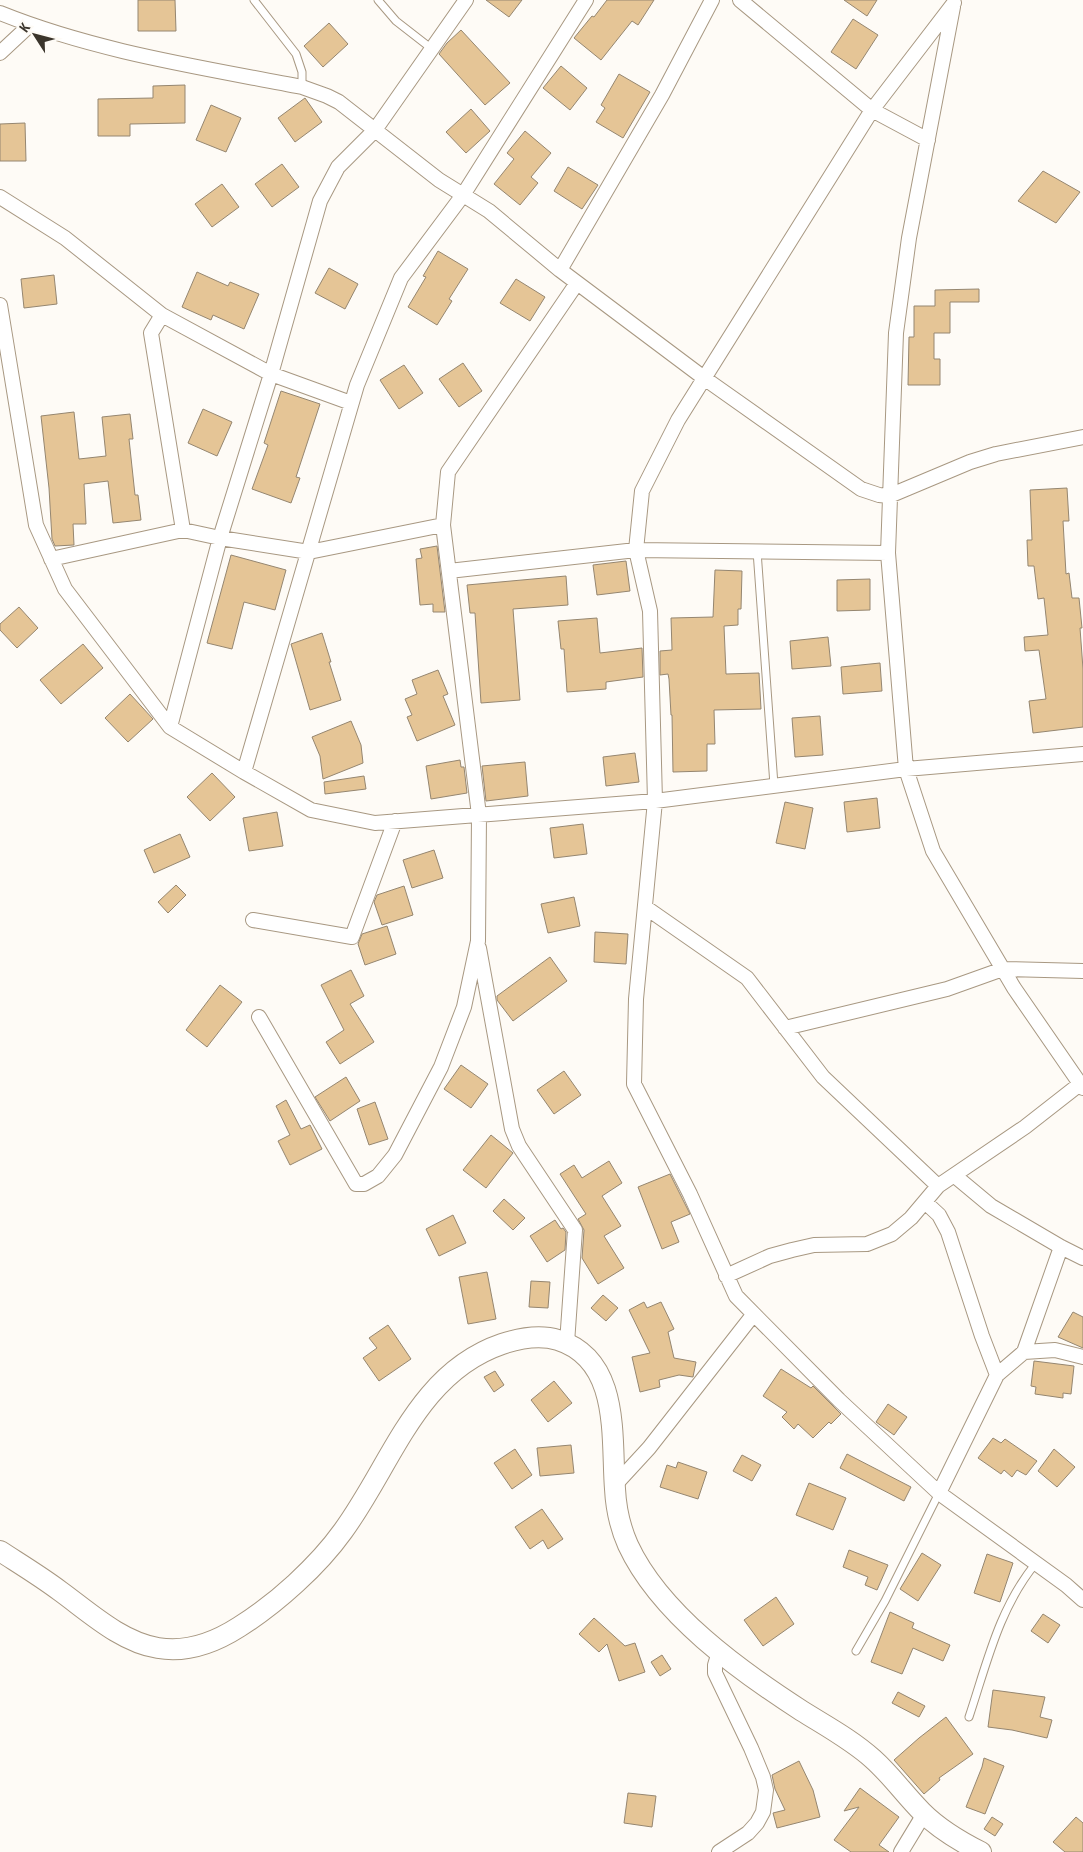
<svg xmlns="http://www.w3.org/2000/svg" width="1083" height="1852" font-family="'PT Sans Narrow',sans-serif">
  <style>
    .building { fill: #e5c596; stroke: #958670 }
    .lines { fill: none; stroke-linecap: round; stroke-linejoin: round }
    .lane-casing { stroke: #a89882; stroke-width: 9 }
    .street-casing { stroke: #a89882; stroke-width: 16 }
    .secondary-casing { stroke: #a89882; stroke-width: 22 }
    .lane { stroke: #fff; stroke-width: 7 }
    .street { stroke: #fff; stroke-width: 14 }
    .secondary { stroke: #fff; stroke-width: 20 }
  </style>
  <rect width="100%" height="100%" fill="#fefbf6"/>
  <path class="building" d="M 138,0 L 175,0 L 176,31 L 138,31 Z
    M 486,0 L 522,0 L 509,17 Z
    M 607,0 L 654,0 L 638,25 L 632,21 L 601,60 L 574,38 L 592,16 L 594,17 Z
    M 844,0 L 877,0 L 867,16 Z
    M 853,19 L 878,35 L 856,69 L 831,52 Z
    M 329,23 L 348,44 L 323,67 L 304,46 Z
    M 461,30 L 510,83 L 485,105 L 439,54 L 447,43 Z
    M 561,66 L 587,88 L 570,110 L 543,88 Z
    M 619,74 L 650,92 L 623,138 L 596,122 L 605,108 L 601,105 Z
    M 185,85 L 185,123 L 130,124 L 130,136 L 98,136 L 98,99 L 153,98 L 153,86 Z
    M 305,98 L 322,122 L 295,142 L 278,118 Z
    M 211,105 L 241,118 L 226,152 L 196,140 Z
    M 471,109 L 490,131 L 466,153 L 446,132 Z
    M 25,123 L 26,161 L 0,161 L 0,124 Z
    M 525,131 L 551,153 L 531,177 L 538,183 L 520,205 L 494,184 L 514,159 L 507,153 Z
    M 282,164 L 299,187 L 272,207 L 255,184 Z
    M 568,167 L 598,185 L 582,209 L 554,191 Z
    M 1043,171 L 1080,192 L 1056,223 L 1018,201 Z
    M 222,184 L 239,207 L 212,227 L 195,204 Z
    M 438,251 L 468,269 L 449,299 L 452,301 L 437,325 L 408,307 L 426,277 L 423,276 Z
    M 329,268 L 358,284 L 345,309 L 315,293 Z
    M 197,272 L 228,286 L 230,282 L 259,294 L 244,329 L 213,315 L 211,320 L 182,307 Z
    M 54,275 L 57,304 L 24,308 L 21,279 Z
    M 516,279 L 545,297 L 530,321 L 500,303 Z
    M 979,289 L 979,302 L 950,302 L 950,333 L 934,333 L 934,359 L 940,359 L 940,385 L 908,385 L 909,337 L 914,337 L 914,306 L 935,306 L 935,290 Z
    M 463,363 L 482,391 L 459,407 L 439,379 Z
    M 404,365 L 423,393 L 399,409 L 380,380 Z
    M 281,391 L 320,404 L 296,477 L 300,478 L 291,503 L 252,489 L 268,445 L 264,443 Z
    M 203,409 L 232,422 L 217,456 L 188,443 Z
    M 74,412 L 79,459 L 106,456 L 102,417 L 130,414 L 133,439 L 129,439 L 135,495 L 138,495 L 141,520 L 113,523 L 108,481 L 84,484 L 86,524 L 73,524 L 74,545 L 55,546 L 52,539 L 49,488 L 41,416 Z
    M 1067,488 L 1069,521 L 1063,521 L 1066,574 L 1069,573 L 1072,598 L 1079,598 L 1082,628 L 1080,628 L 1083,669 L 1083,727 L 1033,733 L 1029,701 L 1046,699 L 1039,650 L 1025,651 L 1024,637 L 1048,635 L 1044,598 L 1038,599 L 1034,566 L 1028,566 L 1027,540 L 1032,540 L 1030,490 Z
    M 437,546 L 445,612 L 433,612 L 433,604 L 420,605 L 416,559 L 422,558 L 420,549 Z
    M 231,555 L 286,570 L 275,610 L 244,602 L 232,649 L 207,643 Z
    M 626,561 L 630,591 L 597,595 L 593,565 Z
    M 715,570 L 742,571 L 741,609 L 738,609 L 738,625 L 724,626 L 726,674 L 759,673 L 761,709 L 714,710 L 715,744 L 707,744 L 707,771 L 673,772 L 672,715 L 671,715 L 669,679 L 668,674 L 660,675 L 660,651 L 672,650 L 671,618 L 713,617 Z
    M 566,576 L 568,605 L 513,609 L 520,700 L 481,703 L 475,613 L 470,613 L 467,585 Z
    M 870,579 L 870,610 L 837,611 L 837,580 Z
    M 19,607 L 38,628 L 17,648 L 0,630 L 0,624 Z
    M 597,618 L 600,653 L 642,648 L 643,677 L 606,682 L 606,689 L 567,692 L 564,649 L 561,649 L 558,621 Z
    M 322,633 L 331,662 L 329,662 L 341,700 L 310,710 L 291,644 Z
    M 828,637 L 831,666 L 792,669 L 790,641 Z
    M 83,644 L 103,668 L 61,704 L 40,680 Z
    M 880,663 L 882,691 L 843,694 L 841,667 Z
    M 438,670 L 448,694 L 443,696 L 455,725 L 417,741 L 407,717 L 412,715 L 405,699 L 417,694 L 412,680 Z
    M 130,694 L 153,719 L 128,742 L 105,718 Z
    M 820,716 L 823,755 L 795,757 L 792,718 Z
    M 351,721 L 361,745 L 363,763 L 323,779 L 320,756 L 312,737 Z
    M 635,753 L 639,782 L 606,786 L 603,757 Z
    M 460,760 L 461,767 L 464,767 L 467,793 L 431,799 L 426,766 Z
    M 525,762 L 528,796 L 486,801 L 482,766 Z
    M 212,773 L 235,797 L 210,821 L 187,797 Z
    M 364,776 L 366,789 L 325,794 L 324,782 Z
    M 877,798 L 880,828 L 847,832 L 844,802 Z
    M 785,802 L 813,808 L 805,849 L 776,843 Z
    M 277,812 L 283,846 L 249,851 L 243,818 Z
    M 583,824 L 587,854 L 554,858 L 550,828 Z
    M 180,834 L 190,857 L 154,873 L 144,850 Z
    M 434,850 L 443,878 L 412,888 L 403,860 Z
    M 176,885 L 186,895 L 168,913 L 158,902 Z
    M 404,886 L 413,915 L 382,925 L 374,902 L 377,895 Z
    M 574,897 L 580,926 L 548,933 L 541,904 Z
    M 387,926 L 396,954 L 365,965 L 358,944 L 362,934 Z
    M 595,932 L 628,934 L 626,964 L 594,962 Z
    M 550,957 L 567,981 L 513,1021 L 497,1000 L 497,996 Z
    M 351,970 L 364,996 L 350,1004 L 374,1042 L 340,1064 L 326,1042 L 344,1030 L 321,985 Z
    M 220,985 L 242,1002 L 207,1047 L 186,1030 Z
    M 461,1065 L 488,1084 L 471,1108 L 444,1089 Z
    M 564,1071 L 581,1095 L 554,1114 L 537,1090 Z
    M 346,1077 L 360,1101 L 330,1121 L 315,1097 Z
    M 286,1100 L 301,1129 L 310,1125 L 322,1149 L 290,1165 L 278,1141 L 290,1135 L 276,1106 Z
    M 375,1102 L 388,1139 L 369,1145 L 357,1109 Z
    M 491,1135 L 513,1153 L 486,1188 L 463,1170 Z
    M 609,1161 L 622,1183 L 602,1196 L 621,1226 L 604,1236 L 624,1268 L 598,1284 L 582,1258 L 584,1230 L 578,1219 L 586,1214 L 560,1174 L 574,1165 L 582,1178 Z
    M 670,1174 L 690,1214 L 671,1222 L 679,1242 L 662,1249 L 638,1187 Z
    M 504,1199 L 525,1218 L 513,1230 L 493,1211 Z
    M 453,1215 L 466,1243 L 439,1256 L 426,1229 Z
    M 555,1220 L 561,1229 L 563,1228 L 566,1232 L 565,1250 L 547,1262 L 530,1236 Z
    M 487,1272 L 496,1319 L 468,1324 L 459,1277 Z
    M 531,1281 L 550,1282 L 548,1308 L 529,1307 Z
    M 603,1295 L 618,1308 L 606,1321 L 591,1308 Z
    M 644,1302 L 647,1308 L 661,1302 L 674,1329 L 668,1332 L 674,1358 L 696,1362 L 693,1377 L 679,1375 L 659,1380 L 660,1387 L 640,1392 L 632,1357 L 650,1353 L 629,1310 Z
    M 1073,1312 L 1083,1317 L 1083,1348 L 1058,1337 Z
    M 388,1325 L 411,1359 L 379,1381 L 363,1358 L 377,1348 L 369,1338 Z
    M 1034,1361 L 1074,1366 L 1071,1394 L 1063,1393 L 1063,1398 L 1035,1394 L 1036,1387 L 1031,1386 Z
    M 781,1369 L 811,1388 L 813,1386 L 841,1414 L 831,1424 L 829,1422 L 813,1438 L 798,1424 L 794,1429 L 782,1417 L 787,1412 L 763,1396 Z
    M 495,1371 L 504,1385 L 494,1392 L 484,1377 Z
    M 554,1381 L 572,1403 L 548,1422 L 531,1400 Z
    M 888,1404 L 907,1417 L 894,1435 L 876,1422 Z
    M 993,1438 L 1001,1443 L 1005,1439 L 1037,1461 L 1026,1475 L 1017,1470 L 1012,1477 L 1004,1470 L 1001,1474 L 978,1458 Z
    M 571,1445 L 574,1473 L 540,1476 L 537,1448 Z
    M 515,1449 L 532,1475 L 512,1489 L 494,1463 Z
    M 1054,1449 L 1075,1467 L 1057,1487 L 1038,1471 Z
    M 847,1454 L 911,1487 L 904,1501 L 840,1468 Z
    M 742,1455 L 761,1465 L 752,1481 L 733,1471 Z
    M 678,1462 L 707,1472 L 698,1499 L 660,1487 L 667,1465 L 676,1468 Z
    M 809,1483 L 846,1498 L 833,1530 L 796,1515 Z
    M 542,1509 L 563,1539 L 548,1549 L 543,1540 L 530,1549 L 515,1527 Z
    M 849,1550 L 888,1565 L 877,1590 L 865,1585 L 868,1577 L 843,1567 Z
    M 922,1553 L 941,1565 L 918,1601 L 900,1589 Z
    M 987,1554 L 1013,1563 L 1000,1602 L 974,1593 Z
    M 776,1597 L 794,1624 L 763,1646 L 744,1620 Z
    M 890,1612 L 914,1623 L 912,1628 L 950,1645 L 943,1661 L 913,1648 L 902,1674 L 871,1662 Z
    M 1043,1614 L 1060,1625 L 1048,1643 L 1031,1631 Z
    M 594,1618 L 625,1646 L 635,1643 L 645,1672 L 619,1681 L 607,1644 L 599,1652 L 579,1634 Z
    M 662,1655 L 671,1669 L 660,1676 L 651,1662 Z
    M 993,1690 L 1045,1697 L 1040,1717 L 1052,1720 L 1047,1738 L 1012,1730 L 988,1727 Z
    M 898,1692 L 925,1706 L 919,1717 L 892,1703 Z
    M 946,1717 L 973,1754 L 939,1778 L 940,1780 L 924,1794 L 894,1760 L 919,1738 Z
    M 984,1758 L 1004,1766 L 985,1814 L 966,1807 L 982,1767 Z
    M 799,1761 L 813,1790 L 820,1817 L 777,1828 L 773,1813 L 785,1810 L 775,1789 L 772,1775 Z
    M 860,1788 L 899,1817 L 879,1845 L 889,1852 L 851,1852 L 834,1840 L 859,1807 L 844,1811 Z
    M 628,1793 L 656,1796 L 652,1827 L 624,1823 Z
    M 992,1817 L 1003,1824 L 995,1836 L 984,1829 Z
    M 1076,1817 L 1083,1823 L 1083,1852 L 1065,1852 L 1053,1842 Z"/>
  <g class="lines">
    <defs>
      <path id="lane" d="M 254,0 L 296,54 L 302,72 L 302,87
        M 378,0 L 396,21 L 432,49
        M 757,551 L 774,785
        M 856,1651 L 885,1601 L 939,1493
        M 969,1717 C 987,1663 999,1608 1036,1563"/>
      <path id="street" d="M 740,0 L 872,110 L 928,140
        M 954,3 L 872,110 L 678,420 L 642,491 L 636,550 L 650,611 L 655,801 L 636,999 L 634,1084 L 690,1194 L 736,1296 L 839,1400 L 939,1493 L 1066,1585 L 1083,1600
        M 953,7 L 909,238 L 896,333 L 888,553 L 906,769 L 933,851 L 1014,988 L 1083,1088
        M 0,13 C 97,52 200,67 302,87 L 327,96 L 339,102 L 439,180 L 489,211 L 560,270 L 704,378 L 861,489 L 879,495 L 889,496 L 970,462 L 996,454 L 1083,437
        M 0,53 L 30,25
        M 0,197 L 65,238 L 162,315 L 271,374 L 351,403
        M 560,270 L 662,95 L 712,0
        M 0,305 L 36,525 L 65,589 L 170,727 L 244,772 L 311,810 L 375,823 L 655,801 L 906,769 L 1083,754
        M 162,315 L 151,333 L 183,530 L 220,538 L 309,552 L 443,525 L 448,472 L 577,283
        M 51,559 L 183,530
        M 449,571 L 636,550 L 888,553
        M 170,727 L 220,538 L 271,374 L 320,201 L 338,167 L 375,130 L 466,0
        M 244,772 L 357,385 L 401,278 L 463,195 L 586,0
        M 645,907 L 747,978 L 823,1077 L 938,1186
        M 253,920 L 352,937 L 395,821
        M 479,948 L 512,1129 L 519,1146 L 575,1230 L 567,1343
        M 259,1017 L 356,1184 L 364,1184 L 378,1176 L 395,1155 L 441,1067 L 464,1007 L 478,941 L 479,815 L 443,525
        M 785,1028 L 947,989 L 1003,969 L 1083,971
        M 955,1176 L 991,1206 L 1061,1247 L 1083,1258
        M 925,1202 L 939,1215 L 948,1232 L 982,1336 L 997,1375
        M 726,1276 L 770,1256 L 792,1250 L 814,1245 L 867,1244 L 892,1234 L 911,1218 L 938,1186 L 1025,1127 L 1080,1084
        M 1024,1352 L 1061,1247
        M 614,1486 L 649,1448 L 753,1315
        M 939,1493 L 997,1375 L 1024,1352 L 1055,1350 L 1083,1357
        M 719,1652 L 715,1665 L 715,1673 L 751,1748 L 763,1777 L 766,1790 L 763,1812 L 757,1823 L 748,1833 L 719,1852
        M 901,1852 L 924,1814"/>
      <path id="secondary" d="M 0,1551 C 20,1564 40,1576 60,1591 C 89,1612 121,1642 158,1648 C 187,1653 214,1643 239,1627 C 276,1604 318,1566 343,1531 C 392,1464 417,1373 502,1344 C 520,1338 539,1334 558,1340 C 621,1360 611,1438 615,1489 C 616,1509 620,1527 628,1545 C 660,1614 740,1671 802,1711 C 826,1726 852,1740 873,1759 C 891,1775 905,1795 922,1812 C 939,1829 959,1841 981,1852"/>
    </defs>
    <use href="#lane" class="lane-casing"/>
    <use href="#street" class="street-casing"/>
    <use href="#secondary" class="secondary-casing"/>
    <use href="#lane" class="lane"/>
    <use href="#street" class="street"/>
    <use href="#secondary" class="secondary"/>
  </g>
  <g transform="translate(35 35) rotate(306)" stroke="#fefbf6" stroke-width="4" paint-order="stroke">
  <path d="M0-4L9 19L0 12L-9 19Z" fill="#3b352c"/>
  <text y="-8" font-size="14" font-weight="bold" text-anchor="middle" fill="#3b352c">K</text>
  </g>
</svg>
